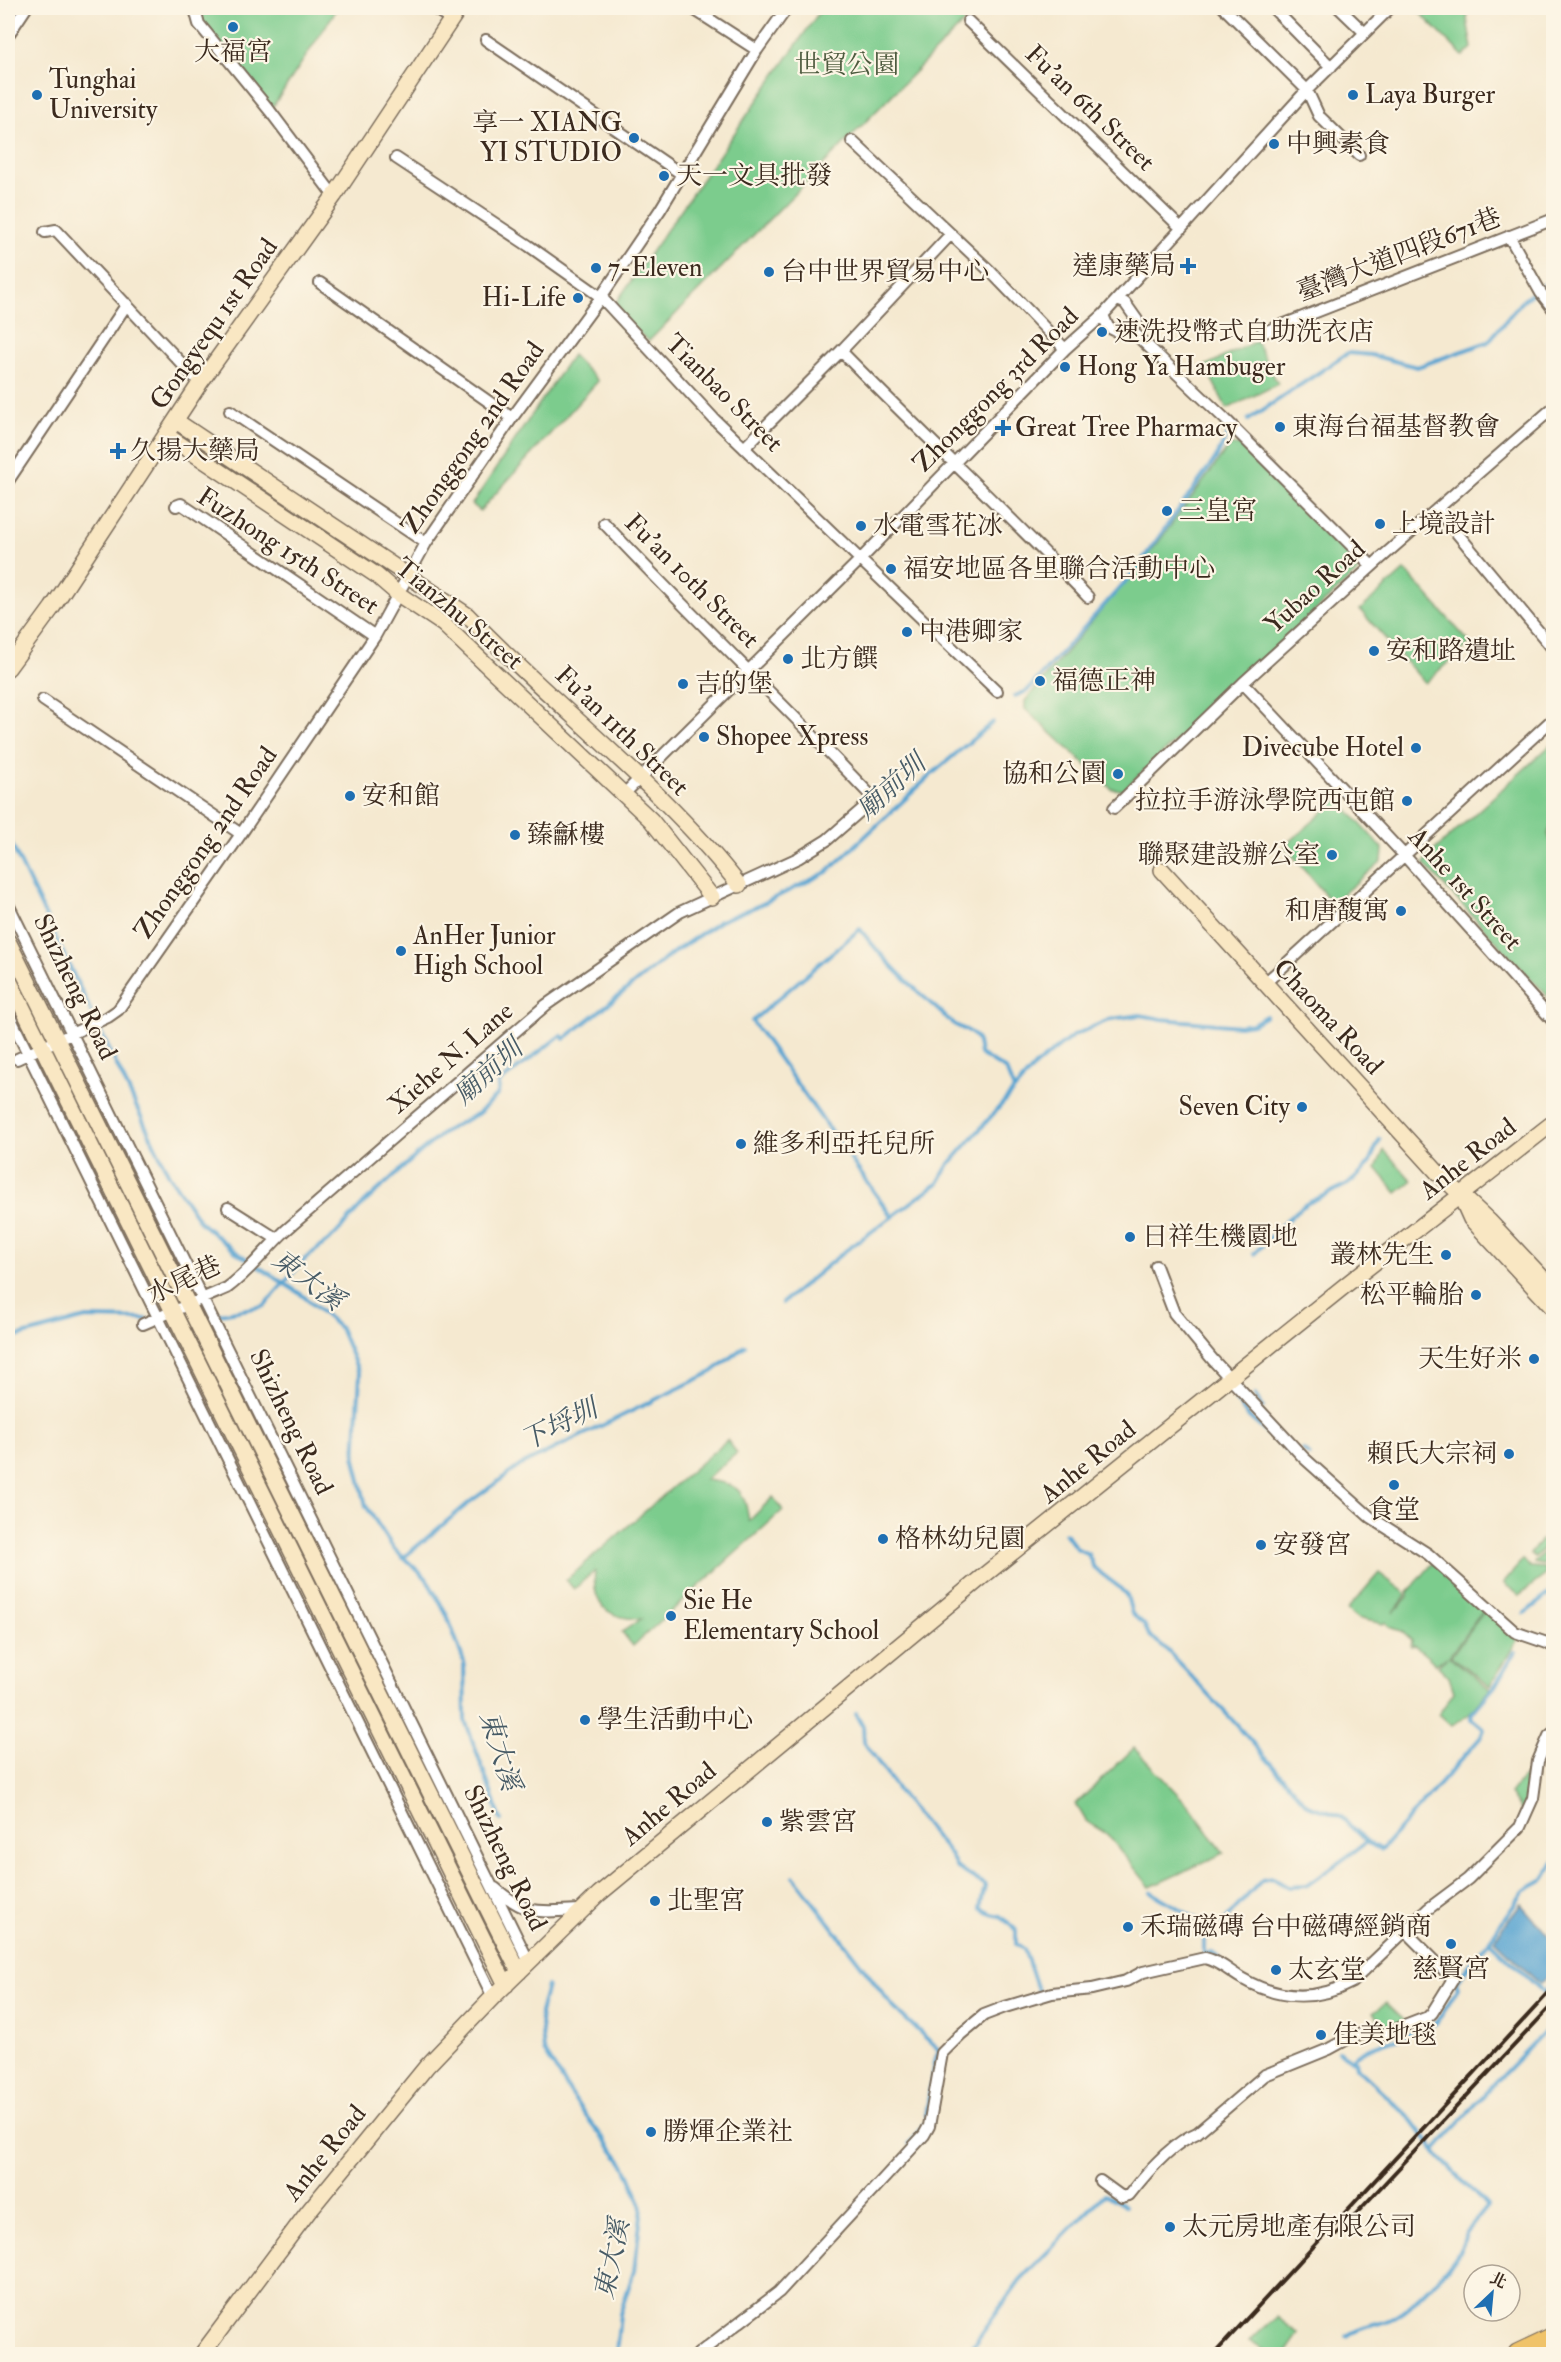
<svg xmlns="http://www.w3.org/2000/svg" width="1561" height="2362" font-family="'IM FELL Double Pica','Noto Serif TC',serif">
  <style>
    .green { fill: #7ccc8d; stroke: #5c7b56; stroke-width: 1.5 }
    .water { fill: #59a4d1; stroke: #4a6778; stroke-width: 1.5 }
    .lines { fill: none; stroke-linecap: round; stroke-linejoin: round }
    .stream { stroke: #59a4d1; stroke-width: 4 }
    .street-casing { stroke: #7c6d5c; stroke-width: 14 }
    .secondary-casing { stroke: #7c6d5c; stroke-width: 18 }
    .highway-casing { stroke: #7c6d5c; stroke-width: 22 }
    .street { stroke: #fff; stroke-width: 10 }
    .secondary { stroke: #f9e7c3; stroke-width: 15 }
    .highway { stroke: #f0c369; stroke-width: 20 }
    .rail { stroke: #3b2a1e; stroke-width: 4 }
    .poi-dot { fill: #1f6fb2; stroke: #fcf5e5; stroke-width: 2 }
    .labels { text-anchor: middle; dominant-baseline: central; stroke-width: 4.5; stroke-linejoin: round; paint-order: stroke }
    .poi-label { font-size: 26px; fill: #3b2a1e; stroke: #fcf5e5; text-anchor: start }
    .park-label { font-size: 26px; fill: #4e5b3f; stroke: #fcf5e5 }
    .street-label { font-size: 26px; fill: #3b2a1e; stroke: #fcf5e5 }
    .water-label { font-size: 27px; font-style: italic; fill: #475b66; stroke: #fcf5e5 }
  </style>
  <rect width="100%" height="100%" fill="#fcf5e5"/>
  <filter id="ink" filterUnits="userSpaceOnUse"><feTurbulence type="fractalNoise" baseFrequency=".0167" numOctaves="2"/><feDisplacementMap in="SourceGraphic" scale="12" xChannelSelector="R" yChannelSelector="G"/><feConvolveMatrix kernelMatrix="1 2 1 2 8 2 1 2 1" color-interpolation-filters="sRGB"/></filter>
  <filter id="wash" filterUnits="userSpaceOnUse"><feTurbulence type="fractalNoise" baseFrequency=".008" numOctaves="4" result="noise"/><feDisplacementMap in="SourceGraphic" scale="24" xChannelSelector="R" yChannelSelector="G"/><feGaussianBlur stdDeviation="1.35" result="paint"/><feColorMatrix in="noise" values="0 0 0 0 0 0 0 0 0 0 0 0 0 0 0 0 0 1.4 0 .05"/><feComposite in="paint" operator="in"/></filter>
  <g filter="url(#wash)">
    <rect width="100%" height="100%" fill="#f5e9d0"/>
    <path class="green" d="M 199,8 L 334,8 L 337,9 L 270,111 L 199,24 Z
      M 822,8 L 978,8 L 649,341 L 616,314 L 615,304 Z
      M 1415,8 L 1469,8 L 1467,19 L 1472,48 L 1463,56 Z
      M 1256,341 L 1278,384 L 1227,409 L 1205,366 Z
      M 572,355 L 598,381 L 480,511 L 472,504 Z
      M 1230,445 L 1240,445 L 1358,559 L 1357,572 L 1123,790 L 1112,789 L 1025,709 L 1025,701 L 1157,544 Z
      M 1405,570 L 1470,643 L 1425,683 L 1360,610 Z
      M 1553,743 L 1553,820 L 1548,834 L 1554,851 L 1553,1002 L 1424,864 L 1427,857 Z
      M 1338,799 L 1383,849 L 1382,861 L 1332,903 L 1285,846 Z
      M 1384,1150 L 1412,1181 L 1397,1193 L 1376,1168 Z
      M 727,1440 L 737,1453 L 705,1480 C 738,1484 744,1488 749,1521 L 773,1497 L 783,1510 L 633,1646 L 622,1632 L 641,1619 C 608,1619 591,1605 595,1571 L 574,1589 L 566,1580 Z
      M 1553,1528 L 1553,1538 L 1535,1557 L 1530,1553 Z
      M 1553,1541 L 1552,1557 L 1543,1565 L 1534,1563 Z
      M 1523,1560 L 1530,1567 L 1545,1568 L 1547,1574 L 1519,1595 L 1503,1583 Z
      M 1433,1563 L 1485,1608 L 1449,1656 L 1490,1689 L 1469,1714 L 1452,1726 L 1439,1714 L 1454,1692 L 1449,1677 L 1438,1666 L 1447,1657 L 1436,1664 L 1415,1646 L 1411,1647 L 1412,1641 L 1401,1631 L 1390,1627 L 1385,1622 L 1383,1624 L 1357,1618 L 1347,1610 L 1379,1573 L 1404,1592 L 1406,1596 L 1394,1612 L 1408,1597 L 1408,1592 Z
      M 1485,1610 L 1518,1639 L 1490,1686 L 1451,1656 Z
      M 1134,1748 L 1189,1806 L 1224,1853 L 1150,1887 L 1107,1834 L 1086,1821 L 1076,1804 Z
      M 1529,1770 L 1528,1793 L 1523,1813 L 1510,1794 Z
      M 1386,2003 L 1411,2027 L 1388,2035 L 1373,2012 Z
      M 1277,2317 L 1299,2334 L 1285,2354 L 1270,2354 L 1249,2341 Z"/>
    <path class="water" d="M 1521,1904 L 1553,1941 L 1553,1970 L 1540,1984 L 1494,1940 Z"/>
    <g class="lines">
      <path class="stream" d="M 1248,420 L 1348,353 L 1371,355 L 1417,367 L 1488,342 L 1522,301 L 1554,277
        M 1015,696 L 1027,691 L 1133,573 L 1216,458 L 1228,434
        M 8,837 L 169,1175 L 200,1222 L 233,1250 L 302,1295 L 340,1328 L 360,1375 L 355,1459 L 366,1506 L 394,1549 L 426,1578 L 447,1615 L 464,1662 L 465,1720 L 501,1820
        M 892,1217 L 752,1021 L 860,929 C 886,964 920,993 951,1022 C 959,1029 973,1030 977,1040 C 979,1044 979,1050 980,1054 L 1006,1070 L 1014,1090
        M 1254,1254 L 1290,1217 L 1306,1204 L 1348,1184 L 1361,1173 L 1369,1163 L 1380,1139
        M 782,1303 L 845,1251 L 938,1183 L 947,1167 L 1036,1065 L 1074,1035 L 1111,1019 L 1140,1015 L 1162,1019 L 1239,1026 L 1253,1024 L 1266,1016
        M 198,1318 L 264,1306 L 305,1259 L 335,1235 L 364,1203 L 418,1154 L 447,1130 L 479,1113 L 498,1094 L 499,1083 L 561,1035 L 564,1039 L 674,952 L 720,921 L 760,905 L 827,872 L 932,774 L 993,722
        M 8,1339 L 86,1318 L 146,1319
        M 1255,1395 L 1263,1407
        M 1236,1400 L 1248,1416 L 1294,1457
        M 1303,1450 L 1309,1455
        M 1065,1533 L 1076,1548 L 1088,1554 L 1094,1568 L 1119,1587 L 1127,1596 L 1132,1614 L 1144,1624 L 1149,1635 L 1164,1647 L 1235,1723 L 1307,1805 L 1340,1816 L 1367,1842
        M 403,1558 L 471,1501 L 521,1465 L 712,1372 L 745,1346
        M 1525,1613 L 1554,1590
        M 856,1713 L 863,1726 L 864,1742 L 902,1796 L 951,1856 L 956,1867 L 985,1885 L 980,1908 L 991,1914 L 1000,1916 L 1016,1930 L 1016,1944 L 1024,1949 L 1039,1993
        M 1547,1734 L 1554,1725
        M 1554,1862 L 1544,1880 L 1524,1891 L 1489,1941 L 1554,2002
        M 794,1877 L 894,2008 L 939,2050
        M 1151,1892 L 1200,1921 L 1204,1929 L 1204,1954
        M 1202,1926 L 1207,1922 L 1224,1921 L 1262,1880 L 1272,1878 L 1288,1887 L 1306,1886 L 1367,1842 L 1381,1850 L 1481,1737 L 1484,1729 L 1471,1718 L 1472,1713 L 1495,1686 L 1515,1652
        M 1204,1954 L 1212,1953 L 1219,1958
        M 547,1986 L 540,2013 L 544,2051 L 582,2111 L 625,2166 L 642,2207 L 634,2271 L 620,2314 L 616,2354
        M 1544,1993 L 1554,1983
        M 1338,2051 L 1355,2062 L 1356,2067 L 1412,2120 L 1443,2161 L 1487,2206 L 1465,2233 C 1468,2254 1410,2311 1391,2319 C 1376,2326 1361,2326 1347,2336
        M 1351,2060 C 1367,2043 1414,2037 1435,2023 C 1439,2020 1454,1994 1458,1988 L 1456,1982 L 1489,1941
        M 926,2116 L 934,2062 L 939,2051
        M 909,2144 L 924,2124
        M 1435,2150 L 1490,2088 L 1554,2022
        M 967,2354 L 1020,2280 L 1105,2194 L 1125,2206"/>
    </g>
  </g>
  <g filter="url(#ink)">
    <g class="lines">
      <defs>
        <path id="street" d="M 199,8 L 196,13 L 199,24 L 270,111 L 334,196
          M 434,8 L 451,19
          M 692,8 L 757,50
          M 1224,8 L 1307,90 L 1319,116 L 1359,155
          M 1273,8 L 1331,67
          M 1339,8 L 1364,32
          M 968,21 L 1181,228
          M 8,35 L 26,8
          M 486,40 L 680,173
          M 852,141 L 990,271 L 1065,349
          M 396,158 L 529,246 L 601,297 L 714,419 L 997,691
          M 45,232 L 56,230 L 200,383
          M 1509,236 L 1541,293 L 1554,310
          M 320,283 L 512,418
          M 1117,300 L 1125,303 L 1137,320 L 1132,331
          M 1103,315 L 1108,327 L 1120,333 L 1132,331
          M 1132,331 L 1225,419 L 1372,566
          M 1262,333 L 1554,219
          M 841,351 C 922,434 1008,513 1088,597
          M 230,411 L 426,543
          M 744,448 L 841,351 L 951,234
          M 8,481 L 127,304
          M 176,506 L 181,504 L 196,514 L 375,636
          M 1437,509 L 1554,650
          M 1243,683 L 1403,854 L 1554,1022
          M 43,700 L 241,834
          M 624,794 L 860,560 L 1065,349 L 1103,315 L 1307,90 L 1390,8
          M 1114,808 L 1243,683 L 1381,558 L 1554,407
          M 8,904 L 529,1962
          M 1264,984 L 1554,718
          M 8,1013 L 493,1997
          M 17,1059 L 108,1017 L 118,1010 L 241,834 L 375,636 L 426,543 L 512,418 L 601,297 L 660,210 L 757,50 L 787,8
          M 228,1208 L 277,1239
          M 1156,1266 L 1174,1313 L 1213,1360 L 1304,1458 L 1370,1517 L 1428,1554 L 1515,1632 L 1547,1643 L 1554,1647
          M 143,1324 L 227,1288 C 249,1272 265,1250 285,1231 L 546,1005 L 680,912 L 798,858 L 827,840 L 874,799 C 785,705 692,617 604,523
          M 495,1888 C 530,1918 540,1911 583,1910
          M 1100,2181 L 1122,2197 L 1129,2195 C 1146,2173 1172,2143 1197,2133 L 1265,2075 L 1329,2049 L 1351,2037 L 1364,2033 L 1384,2034 L 1428,2017 L 1432,2013 L 1453,1979 L 1404,1930
          M 698,2354 L 779,2292 L 924,2135 L 929,2126 L 942,2053 L 961,2034 L 984,2015 L 1005,2007 L 1052,1993 L 1092,1989 L 1126,1981 L 1143,1972 L 1205,1958 C 1219,1961 1229,1971 1241,1978 C 1277,1999 1315,2002 1352,1982 L 1428,1909 L 1468,1879 L 1520,1827 L 1533,1798 L 1538,1761 L 1549,1736 L 1554,1732"/>
        <path id="secondary" d="M 176,421 L 467,615 C 555,707 660,784 739,885
          M 166,435 L 376,575 L 398,594 L 443,624 L 651,820 L 712,897
          M 8,668 L 52,608 L 200,383 L 334,196 L 459,8
          M 1162,870 L 1438,1173 L 1489,1221 L 1554,1290
          M 8,941 L 519,1972
          M 8,978 L 506,1985
          M 1462,1199 L 1471,1219 L 1554,1309
          M 202,2354 L 308,2212 L 427,2066 L 493,1997 L 599,1894 L 982,1577 L 1347,1284 L 1554,1122"/>
        <path id="highway" d="M 1518,2354 L 1554,2337"/>
      </defs>
      <use href="#street" class="street-casing"/>
      <use href="#secondary" class="secondary-casing"/>
      <use href="#highway" class="highway-casing"/>
      <use href="#street" class="street"/>
      <use href="#secondary" class="secondary"/>
      <use href="#highway" class="highway"/>
      <path class="rail" d="M 1336,2235 L 1554,2003
        M 1214,2354 L 1554,1987"/>
    </g>
  </g>
  <g class="poi-dot">
    <circle cx="233" cy="27" r="6"/>
    <circle cx="37" cy="95" r="6"/>
    <circle cx="1353" cy="95" r="6"/>
    <circle cx="634" cy="138" r="6"/>
    <circle cx="1274" cy="144" r="6"/>
    <circle cx="664" cy="176" r="6"/>
    <path d="M1185 257h6v6h6v6h-6v6h-6v-6h-6v-6h6z"/>
    <circle cx="596" cy="268" r="6"/>
    <circle cx="769" cy="272" r="6"/>
    <circle cx="578" cy="298" r="6"/>
    <circle cx="1102" cy="332" r="6"/>
    <circle cx="1065" cy="367" r="6"/>
    <circle cx="1280" cy="427" r="6"/>
    <path d="M1000 419h6v6h6v6h-6v6h-6v-6h-6v-6h6z"/>
    <path d="M115 442h6v6h6v6h-6v6h-6v-6h-6v-6h6z"/>
    <circle cx="1167" cy="511" r="6"/>
    <circle cx="1380" cy="524" r="6"/>
    <circle cx="861" cy="526" r="6"/>
    <circle cx="891" cy="569" r="6"/>
    <circle cx="907" cy="632" r="6"/>
    <circle cx="1374" cy="651" r="6"/>
    <circle cx="788" cy="659" r="6"/>
    <circle cx="1040" cy="681" r="6"/>
    <circle cx="683" cy="684" r="6"/>
    <circle cx="704" cy="737" r="6"/>
    <circle cx="1416" cy="748" r="6"/>
    <circle cx="1118" cy="774" r="6"/>
    <circle cx="350" cy="796" r="6"/>
    <circle cx="1407" cy="801" r="6"/>
    <circle cx="515" cy="835" r="6"/>
    <circle cx="1332" cy="855" r="6"/>
    <circle cx="1401" cy="911" r="6"/>
    <circle cx="401" cy="951" r="6"/>
    <circle cx="1302" cy="1107" r="6"/>
    <circle cx="741" cy="1144" r="6"/>
    <circle cx="1130" cy="1237" r="6"/>
    <circle cx="1446" cy="1255" r="6"/>
    <circle cx="1476" cy="1295" r="6"/>
    <circle cx="1534" cy="1359" r="6"/>
    <circle cx="1509" cy="1454" r="6"/>
    <circle cx="1394" cy="1485" r="6"/>
    <circle cx="883" cy="1539" r="6"/>
    <circle cx="1261" cy="1545" r="6"/>
    <circle cx="671" cy="1616" r="6"/>
    <circle cx="585" cy="1720" r="6"/>
    <circle cx="767" cy="1822" r="6"/>
    <circle cx="655" cy="1901" r="6"/>
    <circle cx="1128" cy="1927" r="6"/>
    <circle cx="1451" cy="1944" r="6"/>
    <circle cx="1276" cy="1970" r="6"/>
    <circle cx="1321" cy="2035" r="6"/>
    <circle cx="651" cy="2132" r="6"/>
    <circle cx="1170" cy="2227" r="6"/>
  </g>
  <g class="labels">
    <g class="poi-label">
      <text x="233" y="52" text-anchor="middle">大福宮</text>
      <text x="49" y="80">Tunghai<tspan x="49" dy="30">University</tspan></text>
      <text x="1365" y="95">Laya Burger</text>
      <text x="622" y="123" text-anchor="end">享一 XIANG<tspan x="622" dy="30">YI STUDIO</tspan></text>
      <text x="1286" y="144">中興素食</text>
      <text x="676" y="176">天一文具批發</text>
      <text x="1176" y="266" text-anchor="end">達康藥局</text>
      <text x="608" y="268">7-Eleven</text>
      <text x="781" y="272">台中世界貿易中心</text>
      <text x="566" y="298" text-anchor="end">Hi-Life</text>
      <text x="1114" y="332">速洗投幣式自助洗衣店</text>
      <text x="1077" y="367">Hong Ya Hambuger</text>
      <text x="1292" y="427">東海台福基督教會</text>
      <text x="1015" y="428">Great Tree Pharmacy</text>
      <text x="130" y="451">久揚大藥局</text>
      <text x="1179" y="511">三皇宮</text>
      <text x="1392" y="524">上境設計</text>
      <text x="873" y="526">水電雪花冰</text>
      <text x="903" y="569">福安地區各里聯合活動中心</text>
      <text x="919" y="632">中港卿家</text>
      <text x="1386" y="651">安和路遺址</text>
      <text x="800" y="659">北方饌</text>
      <text x="1052" y="681">福德正神</text>
      <text x="695" y="684">吉的堡</text>
      <text x="716" y="737">Shopee Xpress</text>
      <text x="1404" y="748" text-anchor="end">Divecube Hotel</text>
      <text x="1106" y="774" text-anchor="end">協和公園</text>
      <text x="362" y="796">安和館</text>
      <text x="1395" y="801" text-anchor="end">拉拉手游泳學院西屯館</text>
      <text x="527" y="835">臻龢樓</text>
      <text x="1320" y="855" text-anchor="end">聯聚建設辦公室</text>
      <text x="1389" y="911" text-anchor="end">和唐馥寓</text>
      <text x="413" y="936">AnHer Junior<tspan x="413" dy="30">High School</tspan></text>
      <text x="1290" y="1107" text-anchor="end">Seven City</text>
      <text x="753" y="1144">維多利亞托兒所</text>
      <text x="1142" y="1237">日祥生機園地</text>
      <text x="1434" y="1255" text-anchor="end">叢林先生</text>
      <text x="1464" y="1295" text-anchor="end">松平輪胎</text>
      <text x="1522" y="1359" text-anchor="end">天生好米</text>
      <text x="1497" y="1454" text-anchor="end">賴氏大宗祠</text>
      <text x="1394" y="1510" text-anchor="middle">食堂</text>
      <text x="895" y="1539">格林幼兒園</text>
      <text x="1273" y="1545">安發宮</text>
      <text x="683" y="1601">Sie He<tspan x="683" dy="30">Elementary School</tspan></text>
      <text x="597" y="1720">學生活動中心</text>
      <text x="779" y="1822">紫雲宮</text>
      <text x="667" y="1901">北聖宮</text>
      <text x="1140" y="1927">禾瑞磁磚 台中磁磚經銷商</text>
      <text x="1451" y="1969" text-anchor="middle">慈賢宮</text>
      <text x="1288" y="1970">太玄堂</text>
      <text x="1333" y="2035">佳美地毯</text>
      <text x="663" y="2132">勝煇企業社</text>
      <text x="1182" y="2227">太元房地產有限公司</text>
    </g>
    <g class="park-label">
      <text x="847" y="65">世貿公園</text>
    </g>
    <g class="street-label">
      <text transform="translate(1090 108) rotate(44)">Fu’an 6th Street</text>
      <text transform="translate(1399 255) rotate(-21)">臺灣大道四段671巷</text>
      <text transform="translate(214 324) rotate(-55)">Gongyequ 1st Road</text>
      <text transform="translate(996 390) rotate(-45)">Zhonggong 3rd Road</text>
      <text transform="translate(724 393) rotate(45)">Tianbao Street</text>
      <text transform="translate(473 438) rotate(-55)">Zhonggong 2nd Road</text>
      <text transform="translate(288 551) rotate(33)">Fuzhong 15th Street</text>
      <text transform="translate(692 581) rotate(45)">Fu’an 10th Street</text>
      <text transform="translate(1315 587) rotate(-42)">Yubao Road</text>
      <text transform="translate(459 614) rotate(40)">Tianzhu Street</text>
      <text transform="translate(622 731) rotate(44)">Fu’an 11th Street</text>
      <text transform="translate(206 843) rotate(-55)">Zhonggong 2nd Road</text>
      <text transform="translate(1465 889) rotate(48)">Anhe 1st Street</text>
      <text transform="translate(75 987) rotate(64)">Shizheng Road</text>
      <text transform="translate(1328 1017) rotate(47)">Chaoma Road</text>
      <text transform="translate(451 1058) rotate(-41)">Xiehe N. Lane</text>
      <text transform="translate(1468 1159) rotate(-38)">Anhe Road</text>
      <text transform="translate(184 1280) rotate(-25)">水尾巷</text>
      <text transform="translate(291 1422) rotate(64)">Shizheng Road</text>
      <text transform="translate(1088 1462) rotate(-39)">Anhe Road</text>
      <text transform="translate(669 1804) rotate(-40)">Anhe Road</text>
      <text transform="translate(505 1858) rotate(64)">Shizheng Road</text>
      <text transform="translate(325 2153) rotate(-51)">Anhe Road</text>
    </g>
    <g class="water-label">
      <text transform="translate(891 787) rotate(-42)">廟前圳</text>
      <text transform="translate(488 1072) rotate(-42)">廟前圳</text>
      <text transform="translate(308 1280) rotate(37)">東大溪</text>
      <text transform="translate(559 1425) rotate(-26)">下埒圳</text>
      <text transform="translate(500 1751) rotate(73)">東大溪</text>
      <text transform="translate(612 2259) rotate(-78)">東大溪</text>
    </g>
  </g>
  <rect width="1561" height="2362" fill="none" stroke="#fcf5e5" stroke-width="30"/>
  <g transform="translate(1492 2293) rotate(26)"><circle r="28" fill="#fcf5e5" stroke="#afa495" stroke-width="1.5"/>
  <path d="M0-4.5L10 22L0 15L-10 22Z" fill="#1f6fb2"/>
  <text y="-9" font-size="16" font-weight="bold" text-anchor="middle" fill="#3b2a1e">北</text>
  </g>
</svg>
